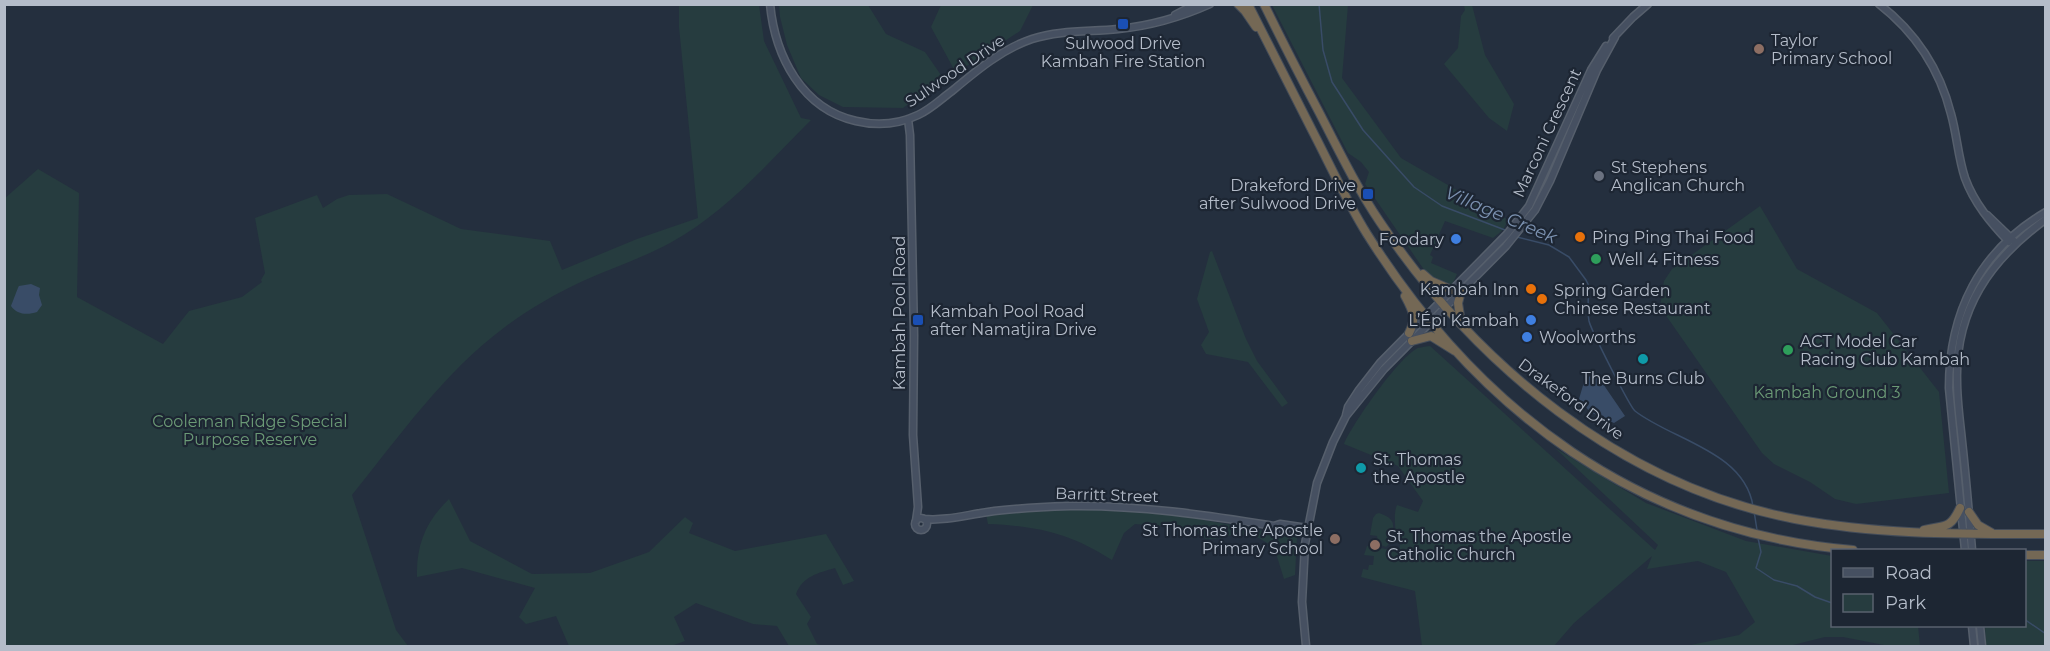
<svg xmlns="http://www.w3.org/2000/svg" width="2050" height="651" font-family="Montserrat,sans-serif">
  <style>
    .green { fill: #263c3f }
    .water { fill: #394c67 }
    .lines { fill: none; stroke-linecap: round; stroke-linejoin: round }
    .stream { stroke: #394c67; stroke-width: 1.5 }
    .secondary-casing { stroke: #565f6c; stroke-width: 9 }
    .highway-casing { stroke: #434c59; stroke-width: 10 }
    .secondary { stroke: #465061; stroke-width: 6 }
    .highway { stroke: #746855; stroke-width: 8 }
    .transit-dot { fill: #1a4fb4; stroke: #1d2633; stroke-width: 2 }
    .education-dot { fill: #8d6e63; stroke: #1d2633; stroke-width: 2 }
    .worship-dot { fill: #6b7280; stroke: #1d2633; stroke-width: 2 }
    .food-dot { fill: #e8710a; stroke: #1d2633; stroke-width: 2 }
    .shop-dot { fill: #3f7fe0; stroke: #1d2633; stroke-width: 2 }
    .leisure-dot { fill: #2e9e5b; stroke: #1d2633; stroke-width: 2 }
    .culture-dot { fill: #0f9aa8; stroke: #1d2633; stroke-width: 2 }
    .labels { text-anchor: middle; dominant-baseline: central; stroke-width: 4.5; stroke-linejoin: round; paint-order: stroke }
    .poi-label { font-size: 16px; fill: #b4bcc9; stroke: #1d2633; text-anchor: start }
    .street-label { font-size: 16px; fill: #b4bcc9; stroke: #1d2633 }
    .park-label { font-size: 16px; fill: #6b9a76; stroke: #1d2633 }
    .water-label { font-size: 18px; font-style: italic; fill: #7c92b1; stroke: #1d2633 }
  </style>
  <rect width="100%" height="100%" fill="#242f3e"/>
  <path class="green" d="M 679,5 L 759,5 L 764,41 L 801,118 L 811,120 C 766,165 726,212 670,243 C 642,258 612,268 583,281 C 555,294 529,309 505,327 C 444,372 399,437 352,495 L 396,630 L 408,646 L 5,646 L 4,199 L 38,169 L 79,193 L 77,297 L 163,344 L 189,311 L 242,297 L 262,282 L 261,280 L 265,273 L 255,218 L 317,195 L 323,208 L 337,199 L 349,195 L 387,194 L 461,229 L 550,241 L 562,270 L 637,239 L 698,218 L 679,27 Z
    M 779,5 L 868,5 L 886,34 L 925,52 L 943,78 L 903,108 L 843,107 L 819,95 L 801,78 L 787,45 L 780,17 Z
    M 941,5 L 941,4 L 1033,5 L 1020,31 L 956,73 L 931,27 Z
    M 1272,5 L 1348,5 L 1342,78 L 1401,158 L 1507,219 C 1507,227 1500,233 1493,238 L 1445,221 L 1430,255 L 1433,257 L 1431,263 L 1457,274 L 1451,287 L 1429,277 L 1365,184 L 1369,172 L 1361,162 L 1348,153 Z
    M 1464,5 L 1472,5 L 1485,55 L 1514,104 L 1507,131 L 1489,118 L 1444,64 L 1458,48 L 1461,16 L 1465,10 Z
    M 1760,206 L 1797,269 L 1877,313 L 1939,392 L 1949,493 L 1856,504 L 1835,499 L 1810,482 L 1774,464 L 1762,453 L 1660,307 L 1664,281 L 1672,269 Z
    M 1212,251 L 1246,339 L 1257,361 L 1288,403 L 1282,407 L 1248,362 L 1206,354 L 1201,345 L 1209,332 L 1197,299 L 1210,252 Z
    M 1430,346 L 1655,550 L 1658,545 L 1555,448 L 1646,503 L 1746,541 L 1832,556 L 1832,626 L 1918,626 L 1920,646 L 1889,646 L 1843,637 L 1825,637 L 1789,646 L 1686,646 L 1739,635 L 1755,622 L 1726,572 L 1698,561 L 1647,569 L 1652,556 L 1574,623 L 1554,646 L 1422,646 L 1415,591 L 1361,577 L 1363,569 L 1368,570 L 1369,565 L 1373,565 L 1374,556 L 1364,555 L 1367,546 L 1399,551 L 1402,534 L 1395,533 C 1396,523 1393,515 1397,505 L 1418,512 L 1423,501 L 1398,466 L 1344,444 C 1353,423 1397,360 1416,349 C 1419,347 1425,347 1430,346 Z
    M 449,499 L 470,541 L 532,574 L 590,573 L 649,552 L 685,517 L 693,523 L 689,533 L 735,551 L 826,534 L 854,581 L 843,585 L 835,568 C 818,573 803,576 796,594 L 811,617 L 807,624 L 817,644 L 825,646 L 789,646 L 777,626 L 753,624 L 696,603 L 674,617 L 685,641 L 671,646 L 569,646 L 556,616 L 526,624 L 519,617 L 535,588 L 462,568 L 417,577 C 416,545 426,521 449,499 Z
    M 1101,508 L 1150,510 L 1297,537 L 1295,575 L 1284,579 L 1274,547 L 1257,537 L 1236,534 L 1216,539 L 1206,539 L 1196,531 L 1187,528 L 1135,524 L 1124,533 L 1112,560 C 1070,533 1038,526 988,524 L 986,514 L 1037,509 Z
    M 1379,513 C 1396,519 1394,524 1392,541 L 1386,547 L 1378,544 L 1377,536 L 1370,535 L 1373,518 L 1376,514 Z
    M 2025,561 L 2045,561 L 2045,646 L 1986,646 L 1985,626 L 2024,626 Z"/>
  <path class="water" d="M 31,284 L 40,288 L 39,295 L 42,305 L 37,312 C 28,315 17,315 11,306 C 12,304 18,287 19,286 Z
    M 1591,375 L 1596,375 L 1599,378 L 1625,416 L 1614,423 L 1590,412 L 1579,399 L 1584,382 Z"/>
  <g class="lines">
    <path class="stream" d="M 1319,4 L 1323,50 L 1332,82 L 1363,130 L 1414,187 L 1442,206 L 1505,230
      M 1517,237 L 1549,245 L 1569,257 L 1586,280 L 1588,284 C 1589,296 1587,310 1589,321 C 1591,330 1630,407 1635,411 C 1672,440 1744,451 1753,506
      M 1754,511 L 1757,530
      M 1758,538 L 1761,552 L 1756,568 L 1774,580 L 1797,586 L 1815,597 L 1832,603
      M 2024,619 L 2046,634"/>
    <defs>
      <path id="secondary" d="M 770,4 C 775,56 802,109 856,121 C 877,126 899,124 918,115 C 931,109 941,99 952,91 C 976,71 1002,49 1032,39 C 1060,30 1089,32 1118,29 C 1150,26 1181,17 1210,4
        M 1879,4 C 1915,32 1940,70 1951,114 C 1957,135 1958,157 1965,178 C 1974,203 1991,223 2009,242
        M 1175,15 L 1196,4
        M 1613,38 L 1633,17 L 1648,4
        M 908,119 L 910,135 L 914,335 L 913,435 L 918,507 L 916,521
        M 1987,215 L 2014,241
        M 1346,415 L 1348,407 L 1359,390 L 1380,363 L 1507,234 L 1529,206 L 1591,70 L 1606,46
        M915 524a6 6 0 1 1 12 0a6 6 0 1 1-12 0Z
        M 924,519 C 946,521 966,515 988,512 C 1015,508 1042,507 1070,506 C 1139,505 1206,515 1274,526 L 1279,529 L 1307,533
        M 1274,526 L 1280,524 L 1307,528
        M 1965,550 L 1949,388 C 1949,313 1979,251 2046,212
        M 1972,550 C 1969,514 1966,477 1962,441 C 1960,421 1957,401 1957,381 C 1955,309 1990,260 2046,219
        M 1972,626 L 1974,646
        M 1980,626 L 1982,646
        M 1306,646 L 1302,602 L 1305,544 L 1317,483 L 1333,442 L 1346,416 L 1384,369 L 1506,246 L 1535,210 L 1550,181 L 1597,70 L 1615,37"/>
      <path id="highway" d="M 1238,4 L 1245,11 L 1256,27
        M 1248,4 C 1270,48 1292,91 1314,134 C 1331,167 1347,202 1367,234 C 1479,412 1640,532 1853,550
        M 1264,4 C 1282,41 1301,78 1320,114 C 1339,151 1357,188 1380,222 C 1476,365 1622,486 1795,519 C 1878,535 1962,534 2046,534
        M 1423,274 L 1431,281 L 1452,290
        M 1461,292 L 1458,303 L 1461,322
        M 1405,296 C 1413,311 1417,318 1409,333
        M 1412,341 L 1431,336 L 1455,351
        M 1969,512 L 1978,525 L 1992,533
        M 1924,530 C 1944,525 1950,530 1960,508
        M 2024,555 L 2046,555"/>
    </defs>
    <use href="#secondary" class="secondary-casing"/>
    <use href="#highway" class="highway-casing"/>
    <use href="#secondary" class="secondary"/>
    <use href="#highway" class="highway"/>
  </g>
  <g class="transit-dot">
    <rect x="1117" y="18" width="12" height="12" rx="3"/>
    <rect x="1362" y="188" width="12" height="12" rx="3"/>
    <rect x="912" y="314" width="12" height="12" rx="3"/>
  </g>
  <g class="education-dot">
    <circle cx="1759" cy="49" r="6"/>
    <circle cx="1335" cy="539" r="6"/>
    <circle cx="1375" cy="545" r="6"/>
  </g>
  <circle class="worship-dot" cx="1599" cy="176" r="6"/>
  <g class="food-dot">
    <circle cx="1580" cy="237" r="6"/>
    <circle cx="1531" cy="289" r="6"/>
    <circle cx="1542" cy="299" r="6"/>
  </g>
  <g class="shop-dot">
    <circle cx="1456" cy="239" r="6"/>
    <circle cx="1531" cy="320" r="6"/>
    <circle cx="1527" cy="337" r="6"/>
  </g>
  <g class="leisure-dot">
    <circle cx="1596" cy="259" r="6"/>
    <circle cx="1788" cy="350" r="6"/>
  </g>
  <g class="culture-dot">
    <circle cx="1643" cy="359" r="6"/>
    <circle cx="1361" cy="468" r="6"/>
  </g>
  <g class="labels">
    <g class="poi-label">
      <text x="1771" y="40">Taylor<tspan x="1771" dy="18">Primary School</tspan></text>
      <text x="1123" y="43" text-anchor="middle">Sulwood Drive<tspan x="1123" dy="18">Kambah Fire Station</tspan></text>
      <text x="1611" y="167">St Stephens<tspan x="1611" dy="18">Anglican Church</tspan></text>
      <text x="1356" y="185" text-anchor="end">Drakeford Drive<tspan x="1356" dy="18">after Sulwood Drive</tspan></text>
      <text x="1592" y="237">Ping Ping Thai Food</text>
      <text x="1444" y="239" text-anchor="end">Foodary</text>
      <text x="1608" y="259">Well 4 Fitness</text>
      <text x="1519" y="289" text-anchor="end">Kambah Inn</text>
      <text x="1554" y="290">Spring Garden<tspan x="1554" dy="18">Chinese Restaurant</tspan></text>
      <text x="930" y="311">Kambah Pool Road<tspan x="930" dy="18">after Namatjira Drive</tspan></text>
      <text x="1519" y="320" text-anchor="end">L’Épi Kambah</text>
      <text x="1539" y="337">Woolworths</text>
      <text x="1800" y="341">ACT Model Car<tspan x="1800" dy="18">Racing Club Kambah</tspan></text>
      <text x="1643" y="378" text-anchor="middle">The Burns Club</text>
      <text x="1373" y="459">St. Thomas<tspan x="1373" dy="18">the Apostle</tspan></text>
      <text x="1323" y="530" text-anchor="end">St Thomas the Apostle<tspan x="1323" dy="18">Primary School</tspan></text>
      <text x="1387" y="536">St. Thomas the Apostle<tspan x="1387" dy="18">Catholic Church</tspan></text>
    </g>
    <g class="street-label">
      <text transform="translate(955 71) rotate(-34)">Sulwood Drive</text>
      <text transform="translate(1547 133) rotate(-65)">Marconi Crescent</text>
      <text transform="translate(899 313) rotate(-90)">Kambah Pool Road</text>
      <text transform="translate(1571 399) rotate(36)">Drakeford Drive</text>
      <text transform="translate(1107 495) rotate(2)">Barritt Street</text>
    </g>
    <g class="park-label">
      <text x="1827" y="392">Kambah Ground 3</text>
      <text x="250" y="421">Cooleman Ridge Special<tspan x="250" dy="18">Purpose Reserve</tspan></text>
    </g>
    <g class="water-label">
      <text transform="translate(1501 215) rotate(23)">Village Creek</text>
    </g>
  </g>
  <rect width="2050" height="651" fill="none" stroke="#b4bcc9" stroke-width="12"/>
  <rect x="1831" y="549" width="195" height="78" fill="#1d2633" stroke="#59626f" stroke-width="1.5"/>
  <rect x="1843" y="568" width="30" height="9" fill="#465061" stroke="#59626f" stroke-width="1.5"/>
  <text x="1885" y="579" font-size="18" fill="#b4bcc9">Road</text>
  <rect x="1843" y="594" width="30" height="18" fill="#263c3f" stroke="#59626f" stroke-width="1.5"/>
  <text x="1885" y="609" font-size="18" fill="#b4bcc9">Park</text>
</svg>
